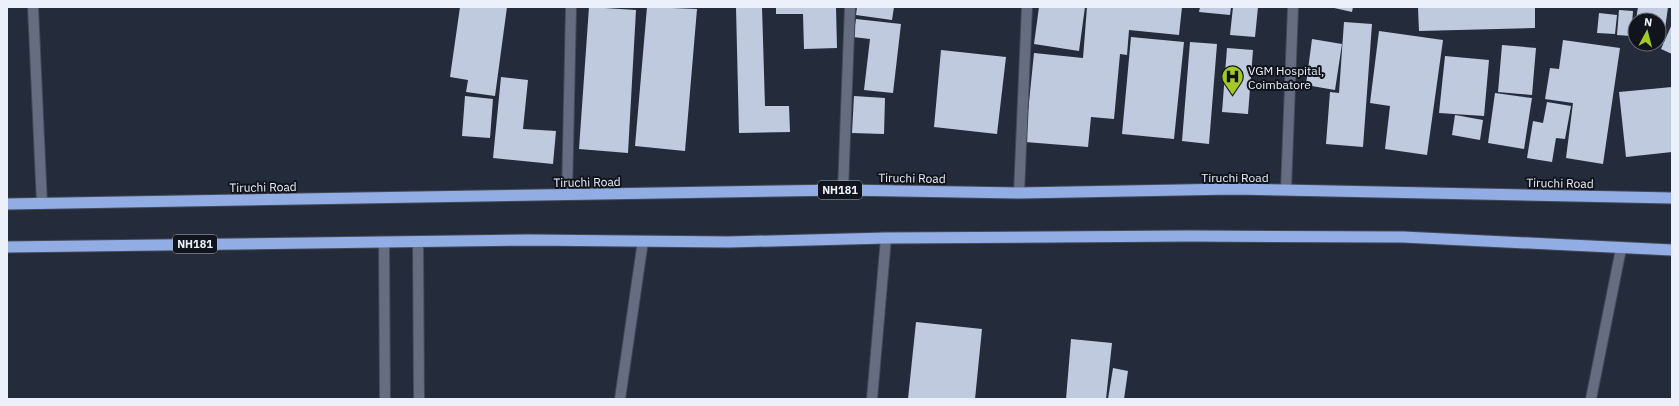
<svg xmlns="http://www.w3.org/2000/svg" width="1679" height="406" font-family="'IBM Plex Sans',sans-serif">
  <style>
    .building { fill: #c0cadf }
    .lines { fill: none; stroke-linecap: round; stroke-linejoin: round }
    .service-casing { stroke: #434957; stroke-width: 12 }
    .minor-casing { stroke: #434957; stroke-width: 12 }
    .trunk-casing { stroke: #434957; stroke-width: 13 }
    .service { stroke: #656e81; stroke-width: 10 }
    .minor { stroke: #656e81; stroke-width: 10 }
    .trunk { stroke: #92ace4; stroke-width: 11 }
    .labels { text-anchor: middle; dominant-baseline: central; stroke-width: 4; stroke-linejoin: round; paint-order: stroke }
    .shield { fill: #11141c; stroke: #aaaeb8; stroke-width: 1 }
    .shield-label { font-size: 11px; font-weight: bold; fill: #ebf0fb }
    .poi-label { font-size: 12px; fill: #ebf0fb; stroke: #11141c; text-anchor: start }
    .street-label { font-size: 12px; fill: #ebf0fb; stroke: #11141c }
  </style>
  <rect width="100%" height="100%" fill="#242c3c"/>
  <path class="building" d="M 460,7 L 507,7 L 495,96 L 466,92 L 468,80 L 450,77 Z
    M 589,7 L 636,10 L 628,153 L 579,149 Z
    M 647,7 L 697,9 L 685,151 L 635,146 Z
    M 736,7 L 762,7 L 765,106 L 789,106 L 790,132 L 739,133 Z
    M 776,7 L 836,7 L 837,48 L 804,49 L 803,14 L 776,14 Z
    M 857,7 L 894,7 L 892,20 L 856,15 Z
    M 1039,7 L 1085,7 L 1079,51 L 1034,44 Z
    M 1087,7 L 1182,7 L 1179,35 L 1129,30 L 1127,55 L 1120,54 L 1114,119 L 1091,117 L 1088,147 L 1025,142 L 1034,53 L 1083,58 Z
    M 1200,7 L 1231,7 L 1230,15 L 1199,12 Z
    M 1233,7 L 1258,7 L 1255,37 L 1230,35 Z
    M 1330,7 L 1353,7 L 1352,12 Z
    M 1535,7 L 1535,28 L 1419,31 L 1418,8 Z
    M 1638,7 L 1668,7 L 1663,44 L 1659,43 L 1659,20 L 1636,20 Z
    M 1619,10 L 1633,11 L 1631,36 L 1617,35 Z
    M 1599,13 L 1617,15 L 1615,34 L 1597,33 Z
    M 856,19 L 901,24 L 893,93 L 864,90 L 870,39 L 853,37 Z
    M 1344,22 L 1372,24 L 1363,147 L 1326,144 L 1330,92 L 1339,93 Z
    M 1672,24 L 1672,54 L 1661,49 Z
    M 1379,31 L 1443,40 L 1427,155 L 1385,149 L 1390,106 L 1370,103 Z
    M 1131,37 L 1184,42 L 1174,139 L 1122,134 Z
    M 1312,39 L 1342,44 L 1335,90 L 1306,85 Z
    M 1563,40 L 1620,48 L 1603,164 L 1566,158 L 1573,103 L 1545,99 L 1550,68 L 1559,69 Z
    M 1190,42 L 1217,44 L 1209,144 L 1182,141 Z
    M 1502,45 L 1536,48 L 1532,95 L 1498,92 Z
    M 1227,48 L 1253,50 L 1248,114 L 1222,112 Z
    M 941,50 L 1006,57 L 997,134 L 934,127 Z
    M 1445,56 L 1489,60 L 1484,116 L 1439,113 Z
    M 501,77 L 528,80 L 523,129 L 556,131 L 553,164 L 493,158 Z
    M 1672,87 L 1672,152 L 1626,157 L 1619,92 Z
    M 1495,93 L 1532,98 L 1524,149 L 1488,143 Z
    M 465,96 L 493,99 L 490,138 L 462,136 Z
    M 854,96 L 885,98 L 884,134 L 852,133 Z
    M 1547,102 L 1571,106 L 1565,139 L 1556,138 L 1552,162 L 1527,158 L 1533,121 L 1543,123 Z
    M 1455,115 L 1483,120 L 1480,140 L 1452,135 Z
    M 916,322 L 982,329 L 975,399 L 908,399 Z
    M 1071,339 L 1112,343 L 1106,399 L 1066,399 Z
    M 1113,368 L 1128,371 L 1124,399 L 1108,399 Z"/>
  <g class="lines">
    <defs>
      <path id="service" d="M 567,195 L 571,7"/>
      <path id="minor" d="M 33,7 L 42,204
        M 843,190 L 850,7
        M 1286,190 L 1293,7
        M 1019,193 L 1027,7
        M 418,241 L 419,399
        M 384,242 L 385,399
        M 620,399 L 643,241
        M 872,399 L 886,238
        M 1591,399 L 1621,249"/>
      <path id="trunk" d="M 7,204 L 843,190 L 1019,193 L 1233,189 L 1672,198
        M 7,247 L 529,240 L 728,242 L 886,238 L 1188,236 L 1403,237 L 1672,250"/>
    </defs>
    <use href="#service" class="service-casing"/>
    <use href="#minor" class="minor-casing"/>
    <use href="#trunk" class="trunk-casing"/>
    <use href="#service" class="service"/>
    <use href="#minor" class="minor"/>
    <use href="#trunk" class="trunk"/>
  </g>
  <defs>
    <symbol id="hospital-pin" viewBox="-11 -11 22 30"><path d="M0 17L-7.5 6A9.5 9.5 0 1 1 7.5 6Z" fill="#a3c926" stroke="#11141c"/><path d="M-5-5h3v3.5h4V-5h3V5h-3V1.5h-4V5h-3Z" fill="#111"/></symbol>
  </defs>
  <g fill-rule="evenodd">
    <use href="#hospital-pin" x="1220" y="64" width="25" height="34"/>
  </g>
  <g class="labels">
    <g class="shield">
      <rect x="818" y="181" width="44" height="18" rx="3"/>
      <rect x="173" y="235" width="44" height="18" rx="3"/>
    </g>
    <g class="shield-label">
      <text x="840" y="190">NH181</text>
      <text x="195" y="244">NH181</text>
    </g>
    <g class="poi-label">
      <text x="1248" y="70">VGM Hospital,<tspan x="1248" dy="14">Coimbatore</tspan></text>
    </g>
    <g class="street-label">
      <text x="1235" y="177">Tiruchi Road</text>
      <text transform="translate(912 178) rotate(1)">Tiruchi Road</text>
      <text transform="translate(587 182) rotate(-1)">Tiruchi Road</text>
      <text transform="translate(1560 183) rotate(1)">Tiruchi Road</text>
      <text transform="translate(263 187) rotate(-1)">Tiruchi Road</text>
    </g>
  </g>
  <rect width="1679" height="406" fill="none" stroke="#ebf0fb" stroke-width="16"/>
  <g transform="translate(1647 32) rotate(7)"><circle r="19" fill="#11141c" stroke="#686c75"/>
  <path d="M0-3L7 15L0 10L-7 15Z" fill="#a3c926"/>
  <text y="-6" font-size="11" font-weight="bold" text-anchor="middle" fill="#ebf0fb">N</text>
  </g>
</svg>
